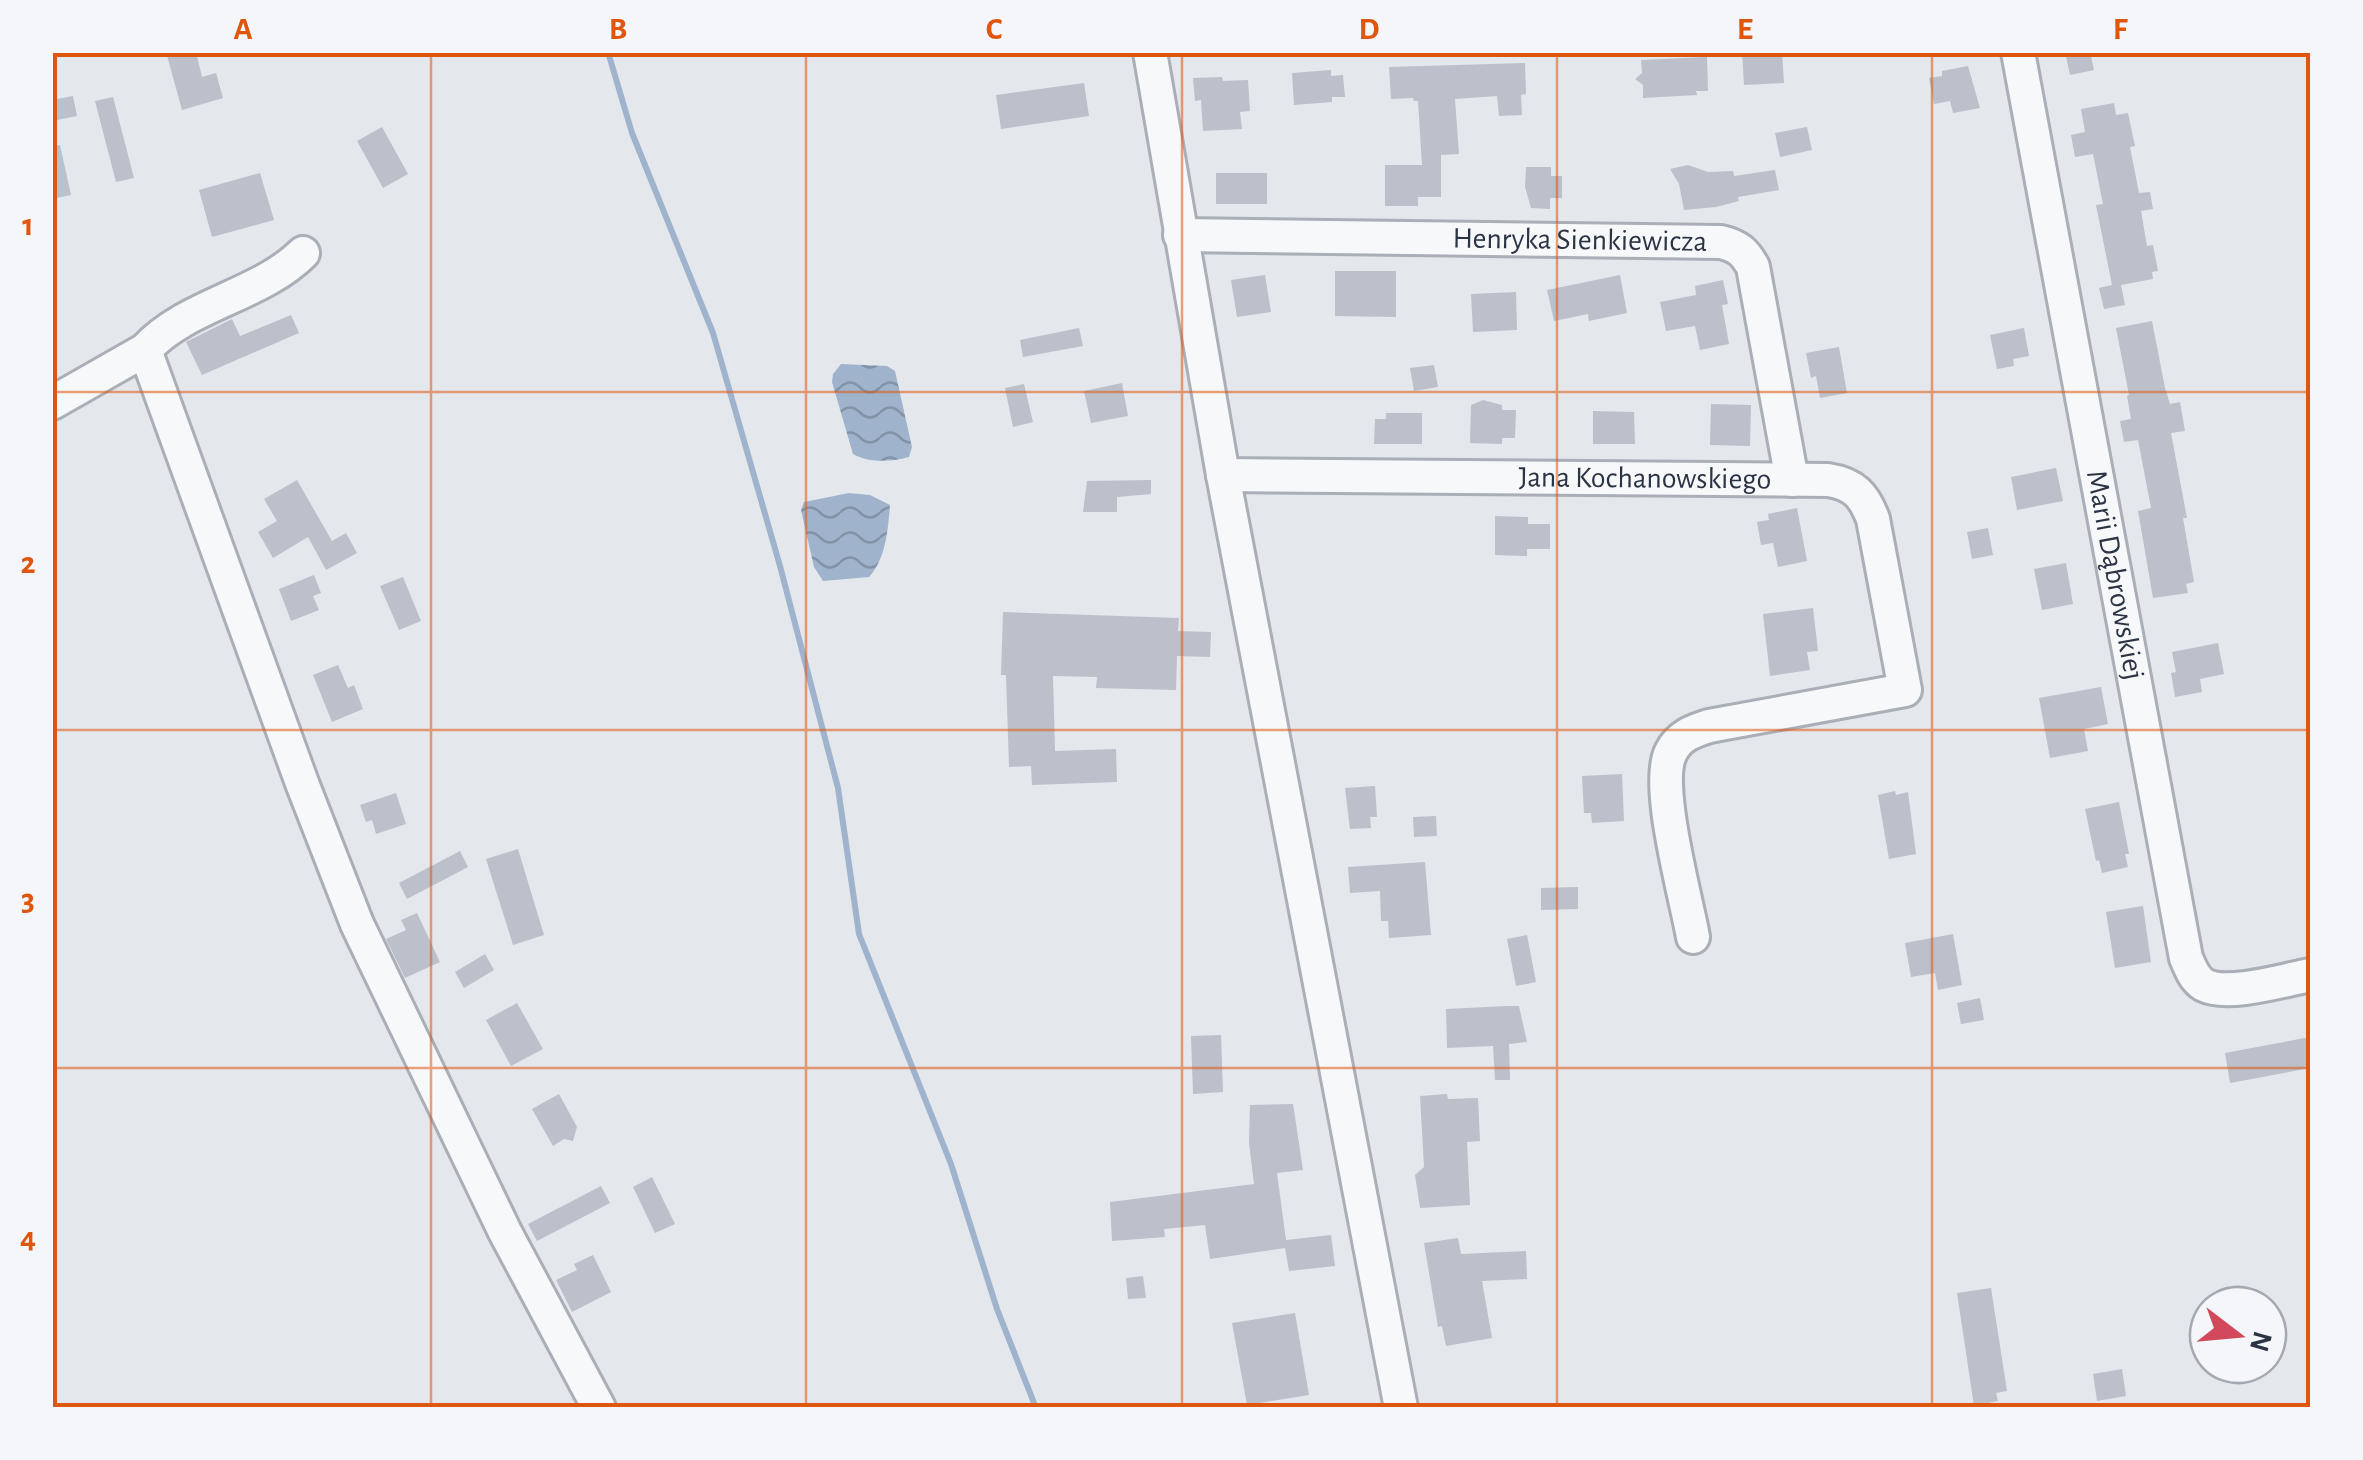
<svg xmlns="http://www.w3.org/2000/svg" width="2363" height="1460" font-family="'Alegreya Sans',sans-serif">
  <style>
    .water { fill: url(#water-waves) }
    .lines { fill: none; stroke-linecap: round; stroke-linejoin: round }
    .stream { stroke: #9fb4cc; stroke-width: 6 }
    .building { fill: #bbc0ca }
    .minor-casing { stroke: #a9aeb7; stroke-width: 38 }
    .minor { stroke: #f7f8fa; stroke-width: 32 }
    .grid { fill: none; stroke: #df570f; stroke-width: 2.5; stroke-opacity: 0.55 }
    .labels { text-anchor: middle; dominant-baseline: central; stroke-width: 8; stroke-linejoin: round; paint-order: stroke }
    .street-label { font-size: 30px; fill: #2b3445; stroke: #f4f6f9 }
    .neatline { fill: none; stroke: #df570f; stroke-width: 4 }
    .grid-label { font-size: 32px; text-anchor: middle; font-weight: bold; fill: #df570f }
  </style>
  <defs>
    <pattern id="water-waves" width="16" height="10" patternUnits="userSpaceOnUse" patternTransform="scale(2.5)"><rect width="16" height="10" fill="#9fb4cc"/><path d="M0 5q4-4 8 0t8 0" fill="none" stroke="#8293a7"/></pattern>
  </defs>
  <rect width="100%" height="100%" fill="#e4e7ec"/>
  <path class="water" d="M 841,364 L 887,366 L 895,371 L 912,447 L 909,457 C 893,462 868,463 853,454 L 832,382 L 833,374 Z
    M 849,493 L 870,495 L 890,505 C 888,529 886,559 869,577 L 823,581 L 814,567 L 801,510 L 804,502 Z"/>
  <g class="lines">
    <path class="stream" d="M 608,52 L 632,133 L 713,333 L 780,566 L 838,788 L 859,934 L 951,1164 L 997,1309 L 1036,1408"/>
  </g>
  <path class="building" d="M 166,52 L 196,52 L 202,77 L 216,73 L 223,98 L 182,110 Z
    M 1742,52 L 1782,52 L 1784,83 L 1744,85 Z
    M 2065,52 L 2090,52 L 2094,70 L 2070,75 Z
    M 1707,57 L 1708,91 L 1696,91 L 1697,95 L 1643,98 L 1643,85 L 1635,79 L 1642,73 L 1641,60 Z
    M 1525,63 L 1526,94 L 1521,95 L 1522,115 L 1499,116 L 1497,96 L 1455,99 L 1459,154 L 1441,155 L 1441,197 L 1418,197 L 1418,206 L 1385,206 L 1385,165 L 1422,165 L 1418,101 L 1414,101 L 1413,98 L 1391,99 L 1389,67 Z
    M 1968,66 L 1980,108 L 1953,113 L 1950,101 L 1934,104 L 1929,78 L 1942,76 L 1942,71 Z
    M 1331,70 L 1331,76 L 1343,75 L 1345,97 L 1332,97 L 1332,102 L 1294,105 L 1292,73 Z
    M 1222,77 L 1223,81 L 1248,80 L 1250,111 L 1240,112 L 1242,129 L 1203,131 L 1201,100 L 1195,101 L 1193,78 Z
    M 1084,83 L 1089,116 L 1001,129 L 996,95 Z
    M 73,96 L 77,116 L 52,121 L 52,100 Z
    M 113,97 L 134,178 L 116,182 L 95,101 Z
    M 2114,103 L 2116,115 L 2128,113 L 2135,146 L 2130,147 L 2139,193 L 2150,192 L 2153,209 L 2141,211 L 2147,246 L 2153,245 L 2158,271 L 2152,272 L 2153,279 L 2121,285 L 2125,305 L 2104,309 L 2099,288 L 2112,285 L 2096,205 L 2103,204 L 2093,154 L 2075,157 L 2071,135 L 2085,132 L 2081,109 Z
    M 382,127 L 408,174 L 383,188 L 357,141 Z
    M 1807,127 L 1812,150 L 1780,157 L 1775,133 Z
    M 60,145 L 71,195 L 52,199 L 52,146 Z
    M 1688,165 L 1708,172 L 1733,171 L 1734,176 L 1775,170 L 1779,190 L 1738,197 L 1739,201 L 1716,207 L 1684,210 L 1679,184 L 1670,169 Z
    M 1526,167 L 1551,167 L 1551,176 L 1562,176 L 1562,198 L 1550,198 L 1550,209 L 1531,208 L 1525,187 Z
    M 260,173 L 274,220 L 212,237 L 199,190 Z
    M 1216,173 L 1267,173 L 1267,204 L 1216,204 Z
    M 1335,271 L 1396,271 L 1396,317 L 1335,316 Z
    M 1265,275 L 1271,312 L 1237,317 L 1231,280 Z
    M 1620,275 L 1627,313 L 1589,321 L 1588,314 L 1554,321 L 1547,290 Z
    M 1723,280 L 1728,304 L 1722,305 L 1729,344 L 1700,350 L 1695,326 L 1666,331 L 1660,302 L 1696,295 L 1695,286 Z
    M 1516,292 L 1517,330 L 1473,332 L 1471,294 Z
    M 291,315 L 299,333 L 202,375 L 186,342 L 232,319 L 240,336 Z
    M 2152,321 L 2165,388 L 2170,404 L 2180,402 L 2185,431 L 2171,433 L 2187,518 L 2183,518 L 2194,582 L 2186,584 L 2188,593 L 2153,598 L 2138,511 L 2151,508 L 2138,440 L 2124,442 L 2120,421 L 2131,419 L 2127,396 L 2129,395 L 2116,328 Z
    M 1079,328 L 1083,346 L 1023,357 L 1020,340 Z
    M 2024,328 L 2029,356 L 2013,359 L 2014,366 L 1997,369 L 1990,335 Z
    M 1839,347 L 1847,393 L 1820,398 L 1816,376 L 1811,378 L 1806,353 Z
    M 1434,365 L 1438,387 L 1414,391 L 1410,368 Z
    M 1122,383 L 1128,416 L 1091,423 L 1084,391 Z
    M 1024,384 L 1033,422 L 1013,427 L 1005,388 Z
    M 1483,400 L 1502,405 L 1502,410 L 1516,410 L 1515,438 L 1502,438 L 1502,444 L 1470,443 L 1471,405 Z
    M 1711,404 L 1751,405 L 1750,446 L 1710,445 Z
    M 1593,411 L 1634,412 L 1635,444 L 1593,444 Z
    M 1386,413 L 1422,413 L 1422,444 L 1374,444 L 1375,419 L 1386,419 Z
    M 2056,468 L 2063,501 L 2017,510 L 2011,477 Z
    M 297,480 L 332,541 L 346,533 L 357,553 L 326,570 L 308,537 L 273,558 L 258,532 L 277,521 L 264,499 Z
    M 1151,480 L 1151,494 L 1117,497 L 1117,512 L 1083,512 L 1087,481 Z
    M 1797,508 L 1807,561 L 1778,567 L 1773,543 L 1761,545 L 1757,522 L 1769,520 L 1768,514 Z
    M 1495,516 L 1528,517 L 1528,524 L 1550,524 L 1550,549 L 1527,549 L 1527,556 L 1495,555 Z
    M 1988,528 L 1993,555 L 1972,559 L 1967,532 Z
    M 2066,563 L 2073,604 L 2042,610 L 2034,569 Z
    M 314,575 L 321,593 L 313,596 L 319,610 L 291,621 L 279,589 Z
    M 403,577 L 421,621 L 399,630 L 380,586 Z
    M 1813,608 L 1818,651 L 1807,652 L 1810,670 L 1770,676 L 1763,614 Z
    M 1003,612 L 1179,618 L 1178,631 L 1211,632 L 1210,657 L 1177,656 L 1176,690 L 1096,688 L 1097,677 L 1053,676 L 1055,751 L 1116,749 L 1117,782 L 1032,785 L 1031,766 L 1009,767 L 1006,675 L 1001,675 Z
    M 2218,643 L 2224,674 L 2200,679 L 2202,692 L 2175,697 L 2171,673 L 2176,672 L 2172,652 Z
    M 338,665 L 348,688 L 354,685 L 363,709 L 332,722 L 313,675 Z
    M 2101,687 L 2108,724 L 2084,729 L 2088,751 L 2050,758 L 2039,698 Z
    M 1622,774 L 1624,821 L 1592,823 L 1591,813 L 1584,813 L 1582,776 Z
    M 1375,786 L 1377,817 L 1370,817 L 1371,828 L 1350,829 L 1345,788 Z
    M 1895,791 L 1896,795 L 1908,792 L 1916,854 L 1889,859 L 1878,795 Z
    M 396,793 L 406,824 L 376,834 L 372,820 L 366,822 L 360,805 Z
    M 2119,802 L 2129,854 L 2125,854 L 2128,867 L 2102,873 L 2099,860 L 2096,861 L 2085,809 Z
    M 1436,816 L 1437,836 L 1414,837 L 1413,817 Z
    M 518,849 L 544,935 L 513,945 L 486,859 Z
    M 460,851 L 468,867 L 407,899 L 399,883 Z
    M 1425,862 L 1431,935 L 1389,938 L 1388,921 L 1381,921 L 1380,891 L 1350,893 L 1348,867 Z
    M 1578,887 L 1578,909 L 1541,910 L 1541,888 Z
    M 2143,906 L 2151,962 L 2115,968 L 2106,912 Z
    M 417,913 L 440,962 L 405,978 L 386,939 L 406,930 L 401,920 Z
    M 1953,934 L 1962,985 L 1938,990 L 1935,973 L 1911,977 L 1905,943 Z
    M 1527,935 L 1536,982 L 1516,986 L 1507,939 Z
    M 485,954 L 494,970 L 464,988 L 455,972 Z
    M 1980,998 L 1984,1020 L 1961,1024 L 1957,1003 Z
    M 517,1003 L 543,1049 L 511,1066 L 486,1020 Z
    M 1507,1006 L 1519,1006 L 1527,1042 L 1509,1044 L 1510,1080 L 1495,1080 L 1493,1046 L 1447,1048 L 1446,1009 Z
    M 1221,1035 L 1223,1092 L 1193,1094 L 1191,1036 Z
    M 2310,1037 L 2310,1068 L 2230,1083 L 2225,1053 Z
    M 559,1094 L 577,1127 L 573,1141 L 564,1139 L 553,1146 L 532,1109 Z
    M 1447,1094 L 1448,1099 L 1478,1098 L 1480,1141 L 1467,1142 L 1470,1205 L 1420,1208 L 1415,1175 L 1424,1167 L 1420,1096 Z
    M 1293,1104 L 1303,1170 L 1277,1173 L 1286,1240 L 1331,1235 L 1335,1266 L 1289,1271 L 1285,1248 L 1210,1259 L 1205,1225 L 1164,1229 L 1165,1237 L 1112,1241 L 1110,1202 L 1254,1184 L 1249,1143 L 1250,1105 Z
    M 652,1177 L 675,1224 L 655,1233 L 633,1187 Z
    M 601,1186 L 610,1203 L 537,1241 L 528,1224 Z
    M 1458,1238 L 1461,1254 L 1526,1251 L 1527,1279 L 1482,1281 L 1492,1338 L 1446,1346 L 1442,1326 L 1438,1327 L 1424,1243 Z
    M 593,1255 L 611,1292 L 572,1312 L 556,1280 L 577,1270 L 574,1264 Z
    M 1143,1276 L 1146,1298 L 1128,1299 L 1126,1278 Z
    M 1991,1288 L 2007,1391 L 1996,1393 L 1998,1401 L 1974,1406 L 1957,1293 Z
    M 1295,1313 L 1309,1395 L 1247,1405 L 1232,1323 Z
    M 2122,1369 L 2126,1396 L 2097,1401 L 2093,1374 Z"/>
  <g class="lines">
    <defs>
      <g id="minor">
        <path d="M 1150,52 L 1223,475 L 1401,1408"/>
        <path id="s1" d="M 2018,52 L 2186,958 C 2191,969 2194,979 2204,985 C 2228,997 2284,980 2310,975"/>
        <path id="s2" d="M 1180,235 L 1721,242 C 1738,246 1745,252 1753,267 L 1792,480"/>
        <path d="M 145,350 C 187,304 260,296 303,253"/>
        <path d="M 52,403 L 145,350 L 302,783 L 357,924 L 505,1232 L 599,1408"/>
        <path id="s3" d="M 1223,475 L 1828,480 C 1854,484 1864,495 1873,519 L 1905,690 L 1709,726 C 1693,731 1679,736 1671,752 C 1654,784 1686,897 1693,937"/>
      </g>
    </defs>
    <use href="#minor" class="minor-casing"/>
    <use href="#minor" class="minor"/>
  </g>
  <path class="grid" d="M 431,52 L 431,1408M 806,52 L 806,1408M 1182,52 L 1182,1408M 1557,52 L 1557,1408M 1932,52 L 1932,1408M 52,392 L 2310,392M 52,730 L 2310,730M 52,1068 L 2310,1068"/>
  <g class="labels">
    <g class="street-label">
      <text stroke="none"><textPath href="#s2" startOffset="400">Henryka Sienkiewicza</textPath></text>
      <text stroke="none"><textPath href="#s3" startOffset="422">Jana Kochanowskiego</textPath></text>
      <text stroke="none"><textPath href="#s1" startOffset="532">Marii Dąbrowskiej</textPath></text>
    </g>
  </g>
  <rect width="2363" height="1460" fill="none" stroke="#f4f6f9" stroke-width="110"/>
  <g transform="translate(2238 1335) rotate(106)"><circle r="48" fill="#f4f6f9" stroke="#a4a8b1" stroke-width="2.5"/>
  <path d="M0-8L18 38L0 25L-18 38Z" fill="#d1495b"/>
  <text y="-15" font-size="28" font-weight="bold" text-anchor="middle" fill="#2b3445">N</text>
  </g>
  <rect x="55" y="55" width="2253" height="1350" class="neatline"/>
  <g class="grid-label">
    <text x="243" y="39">A</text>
    <text x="618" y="39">B</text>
    <text x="994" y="39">C</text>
    <text x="1369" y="39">D</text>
    <text x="1745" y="39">E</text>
    <text x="2120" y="39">F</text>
    <text x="28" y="235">1</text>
    <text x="28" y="573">2</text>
    <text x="28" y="910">3</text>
    <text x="28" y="1248">4</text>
  </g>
</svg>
